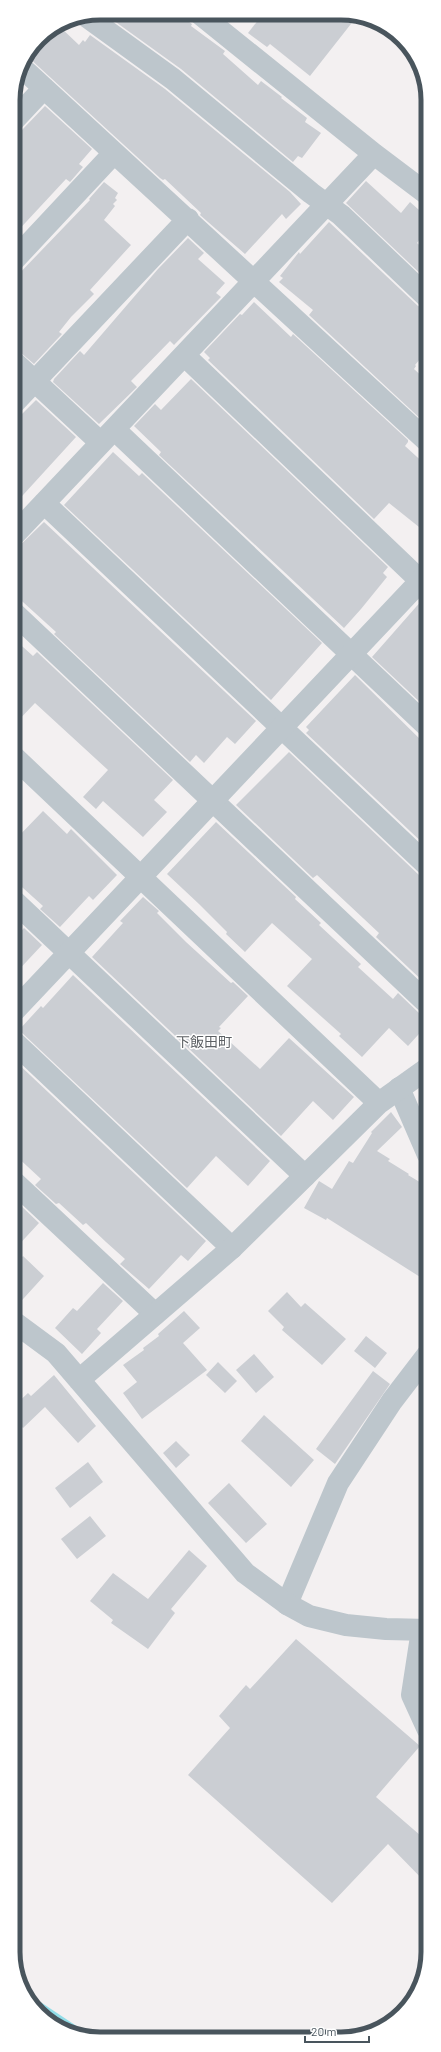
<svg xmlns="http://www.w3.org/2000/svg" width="441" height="2052" font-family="Barlow,'Noto Sans JP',sans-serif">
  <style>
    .water { fill: #91dde8 }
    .building { fill: #cbced3 }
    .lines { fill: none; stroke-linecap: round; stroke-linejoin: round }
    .minor { stroke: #bdc6cc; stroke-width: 22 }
    .tertiary { stroke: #bdc6cc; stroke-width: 22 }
    .labels { text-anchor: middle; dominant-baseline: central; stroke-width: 3; stroke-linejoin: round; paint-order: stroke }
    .neighbourhood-label { font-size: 14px; fill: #5d6165; stroke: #fff }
    .rim { fill: none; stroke: #49555d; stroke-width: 5 }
  </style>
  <rect width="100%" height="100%" fill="#f3f0f1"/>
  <path class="water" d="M 27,1993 L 93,2037 L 83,2037 L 35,2009 Z"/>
  <path class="building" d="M 108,13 L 178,14 L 192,24 L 191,26 L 225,51 L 223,54 L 258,85 L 261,81 L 282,97 L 281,98 L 307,118 L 305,122 L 321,133 L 302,158 L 298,156 L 293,162 L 181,69 L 106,15 Z
    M 263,14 L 318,14 L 358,15 L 310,76 L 270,44 L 267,47 L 248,33 Z
    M 58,25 L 79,45 L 83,40 L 85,42 L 90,35 L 165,89 L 290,192 L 301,204 L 286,219 L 282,214 L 245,254 L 216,229 L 200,215 L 201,213 L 165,179 L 163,180 L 160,178 L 27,56 L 39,38 Z
    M 45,106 L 92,149 L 79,164 L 83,167 L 70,182 L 66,179 L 13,236 L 13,135 L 22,130 Z
    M 366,181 L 401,213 L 410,202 L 427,217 L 427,230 L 417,243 L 427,252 L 427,280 L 346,203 Z
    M 104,182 L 118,193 L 115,198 L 117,200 L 113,204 L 115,206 L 104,220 L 131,245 L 90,290 L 94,294 L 71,317 L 59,332 L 62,334 L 34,364 L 13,346 L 13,280 L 90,200 L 89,199 Z
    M 329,222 L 418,306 L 427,309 L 427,351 L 415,365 L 416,366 L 414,369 L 427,381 L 427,418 L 424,422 L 309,315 L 313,310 L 279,282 L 283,278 L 280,276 L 299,252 L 300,254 Z
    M 188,238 L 204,253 L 198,259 L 225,283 L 216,293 L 221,297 L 174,345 L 170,341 L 131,381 L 137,387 L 99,424 L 53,382 L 54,379 L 80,351 L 84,355 L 158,269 Z
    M 254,302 L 291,337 L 293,334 L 408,440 L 408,442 L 405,446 L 427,466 L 427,516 L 419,527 L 389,503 L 374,519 L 208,360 L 210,358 L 204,352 L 240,314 L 242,315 Z
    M 191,379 L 388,567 L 383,573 L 387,577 L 361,609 L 344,628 L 159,455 L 161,452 L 134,426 L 155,404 L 161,410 Z
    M 36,400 L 76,437 L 13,506 L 13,423 Z
    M 113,452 L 139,476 L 142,473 L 322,643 L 271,700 L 64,505 Z
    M 44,522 L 256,721 L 235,744 L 227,737 L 204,763 L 196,755 L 190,762 L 54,634 L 56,632 L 13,593 L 13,552 Z
    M 423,599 L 427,599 L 427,700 L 423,705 L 372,657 Z
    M 13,638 L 33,656 L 37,652 L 173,780 L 154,800 L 167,812 L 143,837 L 103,801 L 96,809 L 83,797 L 108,770 L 35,703 L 13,726 Z
    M 355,675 L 427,746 L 428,848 L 306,733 L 309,730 L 306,727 Z
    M 289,752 L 419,875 L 428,878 L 428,986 L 376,937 L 379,933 L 317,875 L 313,878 L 236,805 Z
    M 43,811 L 67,834 L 71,829 L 117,875 L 93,900 L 89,896 L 60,927 L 40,909 L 43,906 L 13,879 L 13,842 Z
    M 216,822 L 296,897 L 295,899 L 321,923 L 319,925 L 361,964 L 358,967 L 393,999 L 398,993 L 419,1013 L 428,1016 L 428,1024 L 408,1046 L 389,1028 L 362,1057 L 339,1036 L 341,1034 L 287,986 L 312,959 L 272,923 L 245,952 L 226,934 L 227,932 L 199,904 L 167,874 Z
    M 143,897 L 159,911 L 157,913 L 186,942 L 231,983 L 233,982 L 248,996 L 219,1027 L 221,1028 L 218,1031 L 260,1069 L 289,1038 L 354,1097 L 333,1120 L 313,1101 L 281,1136 L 92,957 L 123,923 L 120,921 Z
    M 24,928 L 42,945 L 13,976 L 13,939 Z
    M 73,975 L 270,1161 L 248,1186 L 216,1156 L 187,1188 L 19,1030 L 41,1006 L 43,1008 Z
    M 13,1059 L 206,1241 L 188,1261 L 181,1255 L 149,1289 L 120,1264 L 125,1259 L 106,1242 L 86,1223 L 83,1225 L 59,1203 L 56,1204 L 35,1185 L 41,1179 L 13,1153 Z
    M 391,1112 L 402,1127 L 377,1151 L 390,1159 L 388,1161 L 409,1174 L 408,1175 L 428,1187 L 428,1282 L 327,1218 L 326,1220 L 304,1208 L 319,1181 L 332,1189 L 349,1161 L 353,1163 L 372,1133 L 371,1132 Z
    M 18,1203 L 39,1223 L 14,1250 L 14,1209 Z
    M 23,1256 L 44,1276 L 14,1309 L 14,1266 Z
    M 103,1283 L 123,1301 L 97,1329 L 101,1333 L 82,1354 L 55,1328 L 73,1308 L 77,1311 Z
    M 287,1292 L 301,1307 L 305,1303 L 346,1339 L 322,1365 L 282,1330 L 284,1327 L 268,1311 Z
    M 184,1311 L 200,1328 L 183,1343 L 207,1370 L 142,1419 L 123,1393 L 137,1382 L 123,1365 L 144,1350 L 143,1348 L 159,1336 L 158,1334 Z
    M 366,1336 L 387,1353 L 375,1368 L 354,1351 Z
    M 254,1354 L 274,1377 L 256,1393 L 236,1370 Z
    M 218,1362 L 237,1381 L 225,1393 L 206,1375 Z
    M 373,1371 L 390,1384 L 335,1464 L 316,1449 Z
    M 54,1375 L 96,1426 L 78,1443 L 45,1407 L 23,1428 L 14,1418 L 14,1406 L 28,1393 L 31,1396 Z
    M 264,1415 L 314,1460 L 291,1487 L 241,1441 Z
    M 176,1441 L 190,1455 L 176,1468 L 163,1453 Z
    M 88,1462 L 103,1482 L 70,1508 L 55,1488 Z
    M 229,1483 L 267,1524 L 246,1543 L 208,1503 Z
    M 90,1516 L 106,1536 L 77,1559 L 61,1539 Z
    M 189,1550 L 207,1566 L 171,1609 L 175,1613 L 148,1649 L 111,1623 L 113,1620 L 90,1601 L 113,1573 L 148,1599 Z
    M 296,1639 L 420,1746 L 376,1797 L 428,1842 L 428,1885 L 388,1844 L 332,1903 L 188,1775 L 230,1728 L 219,1716 L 246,1685 L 250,1689 Z"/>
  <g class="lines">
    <path class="minor" d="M 200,14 L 374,154 L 427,194
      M 86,16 L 173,79 L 311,193 L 341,215 L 427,297
      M 20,66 L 427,441
      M 13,121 L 44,88
      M 13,261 L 114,153
      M 184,355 L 427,587
      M 13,361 L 101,443
      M 13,404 L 188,219
      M 114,429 L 427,726
      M 44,503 L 428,866
      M 13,536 L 374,154
      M 13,612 L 428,1004
      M 13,900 L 305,1176
      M 13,1041 L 232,1248
      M 399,1088 L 428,1155
      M 13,1181 L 155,1314
      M 287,1604 L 338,1483 L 392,1401 L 428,1354
      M 422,1630 L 412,1695 L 428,1730"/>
    <path class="tertiary" d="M 13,756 L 379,1103
      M 13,1012 L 427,574
      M 14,1322 L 56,1353 L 245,1573 L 287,1604 L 309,1616 L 346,1625 L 386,1629 L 428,1630
      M 79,1380 L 232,1248 L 379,1103 L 428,1068"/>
  </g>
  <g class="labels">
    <g class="neighbourhood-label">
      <text x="204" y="1041">下飯田町</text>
    </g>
  </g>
  <path d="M0 0H441V2052H0ZM100 20H341A80 80 0 0 1 421 100V1952A80 80 0 0 1 341 2032H100A80 80 0 0 1 20 1952V100A80 80 0 0 1 100 20Z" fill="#fff" fill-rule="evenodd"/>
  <path class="rim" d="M100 20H341A80 80 0 0 1 421 100V1952A80 80 0 0 1 341 2032H100A80 80 0 0 1 20 1952V100A80 80 0 0 1 100 20Z"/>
  <path d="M305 2036v6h64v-6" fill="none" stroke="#49555d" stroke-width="2"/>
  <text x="311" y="2036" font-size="12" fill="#49555d" stroke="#ffffff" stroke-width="3" paint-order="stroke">20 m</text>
</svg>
